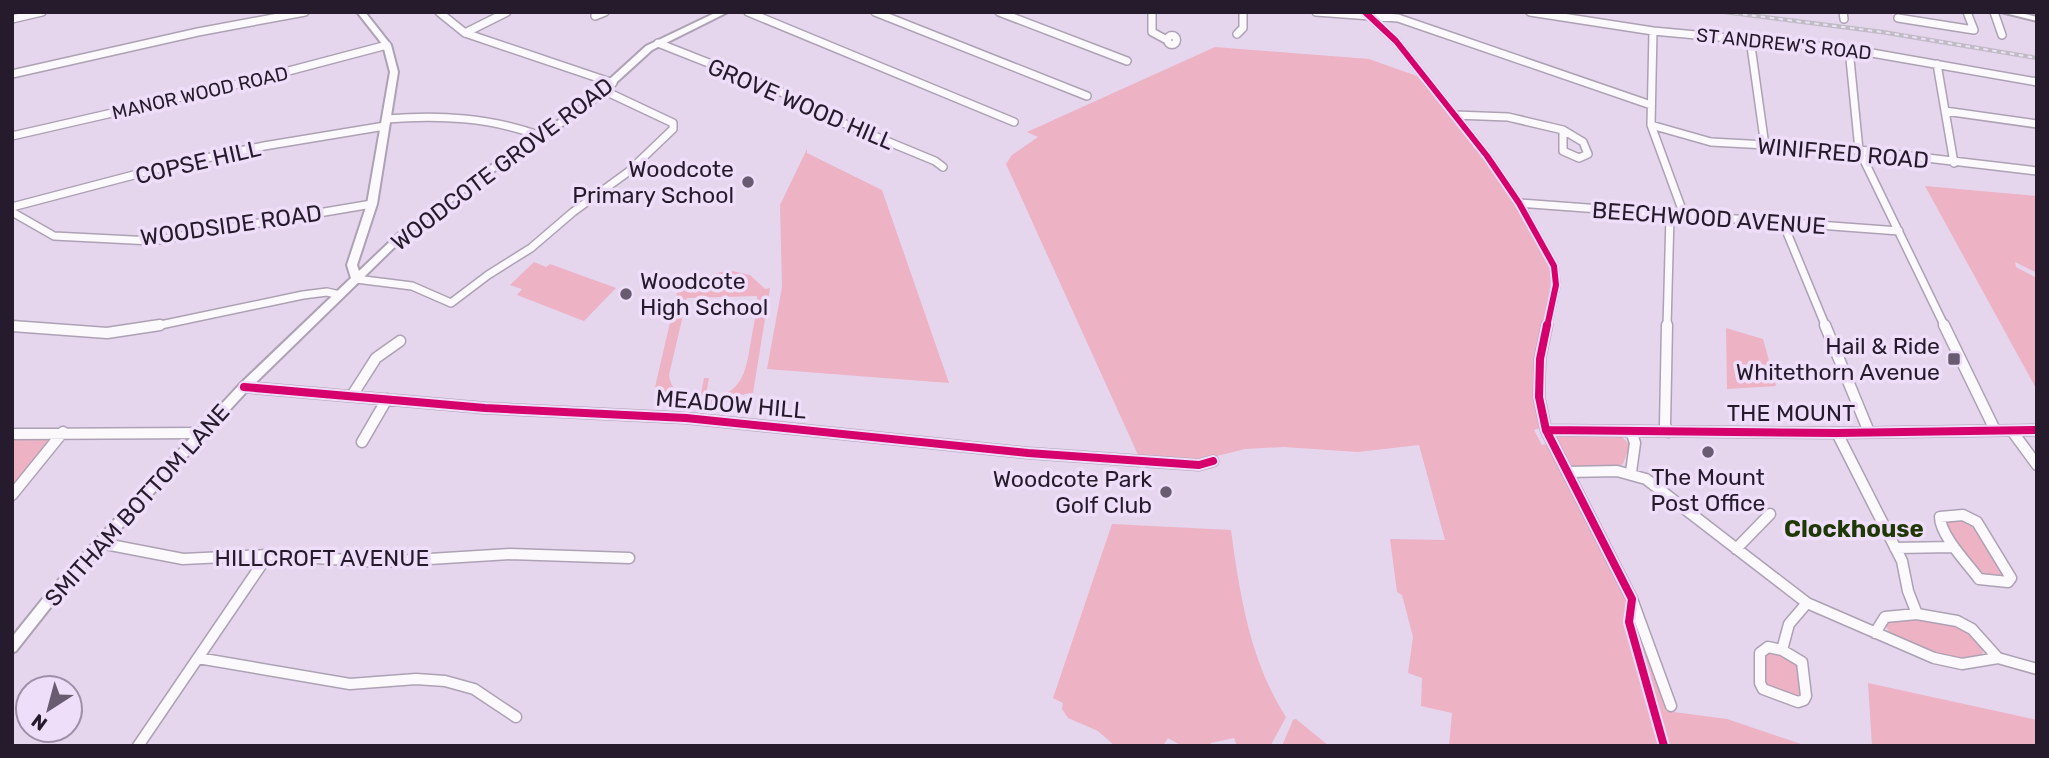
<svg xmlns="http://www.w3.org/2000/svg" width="2049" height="758" font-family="Rubik,sans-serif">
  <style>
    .green { fill: #edb2c4; fill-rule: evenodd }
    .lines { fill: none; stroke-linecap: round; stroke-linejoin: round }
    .minor-far1-casing { stroke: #ada1b4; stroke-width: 10 }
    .minor-casing { stroke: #ada1b4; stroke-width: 13 }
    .major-casing { stroke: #ada1b4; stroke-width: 4 }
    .minor-far1 { stroke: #fbf9fc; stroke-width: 7 }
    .minor { stroke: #fbf9fc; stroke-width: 10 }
    .major { fill: #fbf9fc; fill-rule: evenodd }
    .rail-casing { stroke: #c0bcc4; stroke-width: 4.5 }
    .rail { stroke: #eedef9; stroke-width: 2; stroke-dasharray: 4.5; stroke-linecap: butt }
    .cycleway-far1-casing { stroke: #eedef9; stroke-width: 10 }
    .cycleway-casing { stroke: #eedef9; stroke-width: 12 }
    .cycleway-far1 { stroke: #d6006c; stroke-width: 6 }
    .cycleway { stroke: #d6006c; stroke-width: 8 }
    .poi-dot { fill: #695c70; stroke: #eedef9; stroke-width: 2.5 }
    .labels { text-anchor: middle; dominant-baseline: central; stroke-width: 7; stroke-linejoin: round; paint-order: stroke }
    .far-street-label { font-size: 19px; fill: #261b2c; stroke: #eedef9 }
    .street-label { font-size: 23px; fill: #261b2c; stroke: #eedef9 }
    .poi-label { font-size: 23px; fill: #261b2c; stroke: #eedef9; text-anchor: end }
    .neighbourhood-label { font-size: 24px; font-weight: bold; fill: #1f3805; stroke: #eedef9 }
  </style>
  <rect width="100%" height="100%" fill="#e5d6ee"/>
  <path class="green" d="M 1215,47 L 1369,59 L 1417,76 L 1475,142 L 1516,204 L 1552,269 C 1548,326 1523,368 1540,428 L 1534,430 L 1542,445 L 1548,444 L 1627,601 L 1666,711 L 1727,719 L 1807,746 L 1449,746 L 1452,713 L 1421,706 L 1422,678 L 1408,673 L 1413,637 L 1402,595 L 1397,592 L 1390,539 L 1445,540 L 1419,445 L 1358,452 L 1284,447 L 1245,449 L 1197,461 L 1139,457 L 1006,164 L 1012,155 L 1038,137 L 1027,132 Z
    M 807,149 L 807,153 L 882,190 L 949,383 L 767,369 L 782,287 L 780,205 Z
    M 1925,186 L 2037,196 L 2037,273 L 2015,262 L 2016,267 L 2037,278 L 2037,390 Z
    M 534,262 L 546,267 L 550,264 L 616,288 L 584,321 L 517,295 L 522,289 L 510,285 Z
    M 732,271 L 750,275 L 765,289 L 770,288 L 753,393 C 740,393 733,400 721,404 C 699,412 673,409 660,387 L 655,387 L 679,284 C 697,284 711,271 732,271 ZM 757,296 C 758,308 754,322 752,335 C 746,368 746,394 705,400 L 709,378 L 704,378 L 700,400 C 684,398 671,392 669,375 L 687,298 Z
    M 1726,328 L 1763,339 L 1776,386 L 1727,389 Z
    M 43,435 L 52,439 L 12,489 L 12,437 Z
    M 1555,436 L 1622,437 L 1630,445 L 1623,464 L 1617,467 L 1570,467 Z
    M 1963,517 L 1976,524 L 2006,573 L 2005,579 L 1979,577 L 1943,523 L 1944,519 Z
    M 1112,524 L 1231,530 C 1240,596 1250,661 1286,717 L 1271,745 L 1237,746 L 1234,738 L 1211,743 L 1210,746 L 1182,746 L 1168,738 L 1163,746 L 1115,746 L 1098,731 L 1068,718 L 1062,709 L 1063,703 L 1053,698 Z
    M 1919,618 C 1949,624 1963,625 1984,649 L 1982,655 C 1975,656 1967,659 1959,658 C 1940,657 1891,645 1885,624 L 1889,621 Z
    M 1770,650 L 1800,663 L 1801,698 L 1771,691 L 1763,682 L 1764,652 Z
    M 1868,683 L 2037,720 L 2037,746 L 1872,746 Z
    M 1296,719 L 1329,746 L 1282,746 L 1293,720 Z"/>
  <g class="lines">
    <defs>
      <path id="minor-far1" d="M 439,12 L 465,33 L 613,83
        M 748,12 L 1014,122
        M 875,12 L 1087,96
        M 999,12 L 1127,61
        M 1152,12 L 1152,32 L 1167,40
        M 1316,12 L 1398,18 L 1651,105
        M 1365,12 L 1396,41 L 1487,156 L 1519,203 L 1554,266 L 1556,285 L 1547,327
        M 1530,12 L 1653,31 L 1849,49 L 2037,82
        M 1843,12 L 1844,19
        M 1994,12 L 2002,35
        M 595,16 L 605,12
        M 1898,18 L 1974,30 L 1967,12
        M 12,19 L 42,12
        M 1653,31 L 1651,125 L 1684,215
        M 465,33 L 507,12
        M 1237,34 L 1243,28 L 1243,12
        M1167.5 40a4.5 4.5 0 1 1 9 0a4.5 4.5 0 1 1-9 0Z
        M 1750,39 L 1765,146
        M 658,43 L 777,90 L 843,123 L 935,161 L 943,167
        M 1849,49 L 1859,150 L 1945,327
        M 1937,64 L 1954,163
        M 12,74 L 198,32 L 305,12
        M 1945,111 L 2037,124
        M 1455,115 L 1508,117 L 1563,130
        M 386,119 C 440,115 489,117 541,136
        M 1651,125 L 1711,142 L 1859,150 L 2037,171
        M 1563,130 L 1583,142 L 1588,154 L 1579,158 L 1563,151 Z
        M 12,136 L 247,82 L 387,45
        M 1519,203 L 1899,231
        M 12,207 L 168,166 L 264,146 L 385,126
        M 12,212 L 54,236 L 152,241 L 372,204
        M 1783,223 L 1826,327
        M 356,279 L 412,286 L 451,303 L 488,275 L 531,248 L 573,212 L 628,172 L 673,129 L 673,123 L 605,91
        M 12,326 L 26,327
        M 151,327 L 303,295 L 327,292 L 340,295
        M 1667,327 L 1670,216"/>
      <path id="minor" d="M 1547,325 L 1540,359 L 1539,397 L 1546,430 L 1632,599 L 1671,706
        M 1667,325 L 1665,425 L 1668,432
        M 1825,325 L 1869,432
        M 1944,325 L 1995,430
        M 12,326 L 107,333 L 160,325
        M 244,387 L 485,408 L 686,418 L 1028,453 L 1199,465 L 1213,461
        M 353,394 L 376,358 L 400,341
        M 1546,430 L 1837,433 L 2037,430
        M 1631,431 L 1635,443 L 1631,472
        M 2012,431 L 2037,465
        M 1837,433 L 1902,561 L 1908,591 L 1917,614
        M 12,434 L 202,433
        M 362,442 L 387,399
        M 1567,472 L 1617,471 L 1646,479 L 1807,603 L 1934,658 L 1962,664 L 1998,658
        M 12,495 L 63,432
        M 1963,515 L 1977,522 L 2011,578 L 2008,582 L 1979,579 C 1968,564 1940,535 1940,517 Z
        M 100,543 L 183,559 L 268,555 L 381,562 L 510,554 L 629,558
        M 1895,548 L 1954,547
        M 1736,549 L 1770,514
        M 1875,633 L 1885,617 L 1917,614 L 1957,621 L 1972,629 L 1998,658 L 2037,669
        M 1768,647 L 1782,650 L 1802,662 L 1806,696 L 1804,700 L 1798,702 L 1763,689 L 1760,683 L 1760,653 Z
        M 1782,650 L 1789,624 L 1807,603
        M 198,658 L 350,684 L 416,679 L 445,681 L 474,689 L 516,717
        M 138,746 L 268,555"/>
      <path id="major" d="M 357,12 L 365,12 L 391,45 L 398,72 L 377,204 L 357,265 L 359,271 L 400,232 L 475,176 L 580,106 L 646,46 L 717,12 L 728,12 L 652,50 L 586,110 L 481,180 L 406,236 L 248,390 L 61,594 L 16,651 L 12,653 L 12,637 L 53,586 L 240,384 L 351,278 L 347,265 L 367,204 L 390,72 L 383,45 Z
        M 2001,12 L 2017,12 L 2037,17 L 2037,21 Z"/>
    </defs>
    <use href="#minor-far1" class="minor-far1-casing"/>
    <use href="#minor" class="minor-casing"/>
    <use href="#major" class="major-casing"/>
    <use href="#minor-far1" class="minor-far1"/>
    <use href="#minor" class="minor"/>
    <use href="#major" class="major"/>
    <defs>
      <path id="rail" d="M 1725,12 L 1882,32 L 2037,58"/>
    </defs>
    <use href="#rail" class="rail-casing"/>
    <use href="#rail" class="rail"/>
    <defs>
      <path id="cycleway-far1" d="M 1365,12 L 1396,41 L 1487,156 L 1519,203 L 1554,266 L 1556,285 L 1547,327"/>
      <path id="cycleway" d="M 1547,325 L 1540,359 L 1539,397 L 1546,430 L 1632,599 L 1629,622 L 1664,746
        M 244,387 L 485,408 L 686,418 L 1028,453 L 1199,465 L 1213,461
        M 1546,430 L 1837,433 L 2037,430"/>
    </defs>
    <use href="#cycleway-far1" class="cycleway-far1-casing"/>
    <use href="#cycleway" class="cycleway-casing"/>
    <use href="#cycleway-far1" class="cycleway-far1"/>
    <use href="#cycleway" class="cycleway"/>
  </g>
  <g class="poi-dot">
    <circle cx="748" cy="182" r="7"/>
    <circle cx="626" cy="294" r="7"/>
    <rect x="1947" y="352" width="14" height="14" rx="3.5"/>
    <circle cx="1708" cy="452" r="7"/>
    <circle cx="1166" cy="492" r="7"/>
  </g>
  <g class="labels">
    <g class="far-street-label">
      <text transform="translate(1784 44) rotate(6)">ST ANDREW'S ROAD</text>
      <text transform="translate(200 93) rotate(-13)">MANOR WOOD ROAD</text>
    </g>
    <g class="street-label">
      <text transform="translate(801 104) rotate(23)">GROVE WOOD HILL</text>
      <text transform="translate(1843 153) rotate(5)">WINIFRED ROAD</text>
      <text transform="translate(198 162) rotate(-13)">COPSE HILL</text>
      <text transform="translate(502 164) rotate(-37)">WOODCOTE GROVE ROAD</text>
      <text transform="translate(1709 218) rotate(4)">BEECHWOOD AVENUE</text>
      <text transform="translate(231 225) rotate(-8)">WOODSIDE ROAD</text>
      <text transform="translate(731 404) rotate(5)">MEADOW HILL</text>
      <text x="1791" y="413">THE MOUNT</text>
      <text transform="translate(137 505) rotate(-48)">SMITHAM BOTTOM LANE</text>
      <text x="322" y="558">HILLCROFT AVENUE</text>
    </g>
    <g class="poi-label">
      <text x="734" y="169">Woodcote<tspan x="734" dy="26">Primary School</tspan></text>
      <text x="640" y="281" text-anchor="start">Woodcote<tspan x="640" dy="26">High School</tspan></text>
      <text x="1940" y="346">Hail &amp; Ride<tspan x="1940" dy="26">Whitethorn Avenue</tspan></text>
      <text x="1708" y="477" text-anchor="middle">The Mount<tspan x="1708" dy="26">Post Office</tspan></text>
      <text x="1152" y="479">Woodcote Park<tspan x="1152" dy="26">Golf Club</tspan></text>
    </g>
    <g class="neighbourhood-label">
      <text x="1854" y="529">Clockhouse</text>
    </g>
  </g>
  <rect width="2049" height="758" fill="none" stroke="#261b2c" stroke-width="28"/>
  <g transform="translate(49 709) rotate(216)"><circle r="33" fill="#eedef9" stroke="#9e90a7" stroke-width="2"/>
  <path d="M0-5L12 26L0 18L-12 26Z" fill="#695c70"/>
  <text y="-10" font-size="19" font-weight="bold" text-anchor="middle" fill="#261b2c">N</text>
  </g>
</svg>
